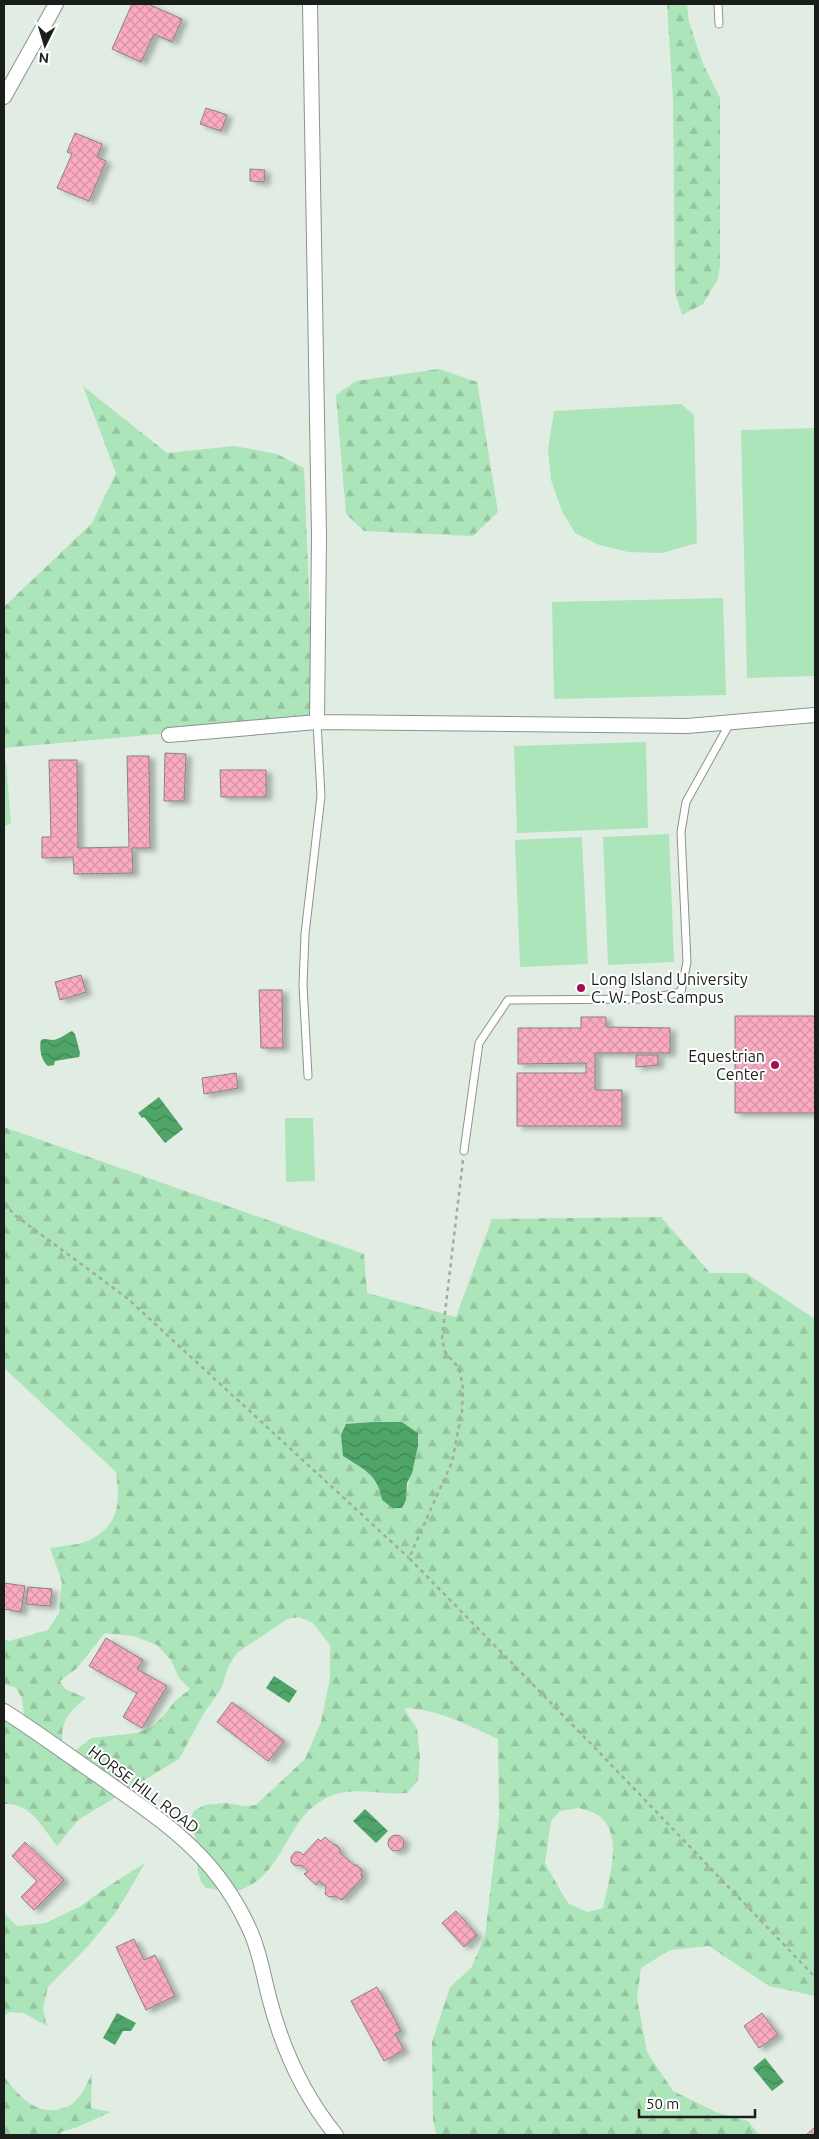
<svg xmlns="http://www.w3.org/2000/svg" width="819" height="2139" font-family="Ubuntu,sans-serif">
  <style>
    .green { fill: #ade5ba }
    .forest { fill: url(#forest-firs); fill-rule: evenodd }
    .water { fill: url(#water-waves) }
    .building { fill: url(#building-cross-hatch); stroke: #8d8184; filter: url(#shadow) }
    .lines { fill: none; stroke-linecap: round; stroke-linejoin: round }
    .service-casing { stroke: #8a948c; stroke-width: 9 }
    .minor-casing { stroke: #8a948c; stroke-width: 16 }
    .path { stroke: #a3aba4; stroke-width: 2.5; stroke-dasharray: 4 4; stroke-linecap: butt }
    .service { stroke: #fff; stroke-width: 7 }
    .minor { stroke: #fff; stroke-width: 14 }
    .poi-dot { fill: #a21053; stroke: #fff; stroke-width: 2 }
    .labels { text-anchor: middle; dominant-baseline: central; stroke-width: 4; stroke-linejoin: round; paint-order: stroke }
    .poi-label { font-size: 16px; fill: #1a1e1b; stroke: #fff; text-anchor: start }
    .street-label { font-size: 16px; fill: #1a1e1b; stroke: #fff }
  </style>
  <defs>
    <pattern id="forest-firs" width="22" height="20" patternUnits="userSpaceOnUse" patternTransform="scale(1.25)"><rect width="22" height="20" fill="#ade5ba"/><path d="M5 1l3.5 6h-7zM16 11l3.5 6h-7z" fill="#94c49f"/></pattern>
    <pattern id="water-waves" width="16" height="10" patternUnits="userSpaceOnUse" patternTransform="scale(1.25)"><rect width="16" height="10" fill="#4fa468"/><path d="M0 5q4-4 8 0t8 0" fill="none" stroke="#418555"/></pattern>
    <pattern id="building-cross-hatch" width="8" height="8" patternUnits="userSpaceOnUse" patternTransform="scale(1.25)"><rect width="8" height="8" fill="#fbabc1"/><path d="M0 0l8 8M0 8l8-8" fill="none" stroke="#d793a5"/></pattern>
    <filter id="shadow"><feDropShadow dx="5.5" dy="3" stdDeviation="2.5" flood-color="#0004"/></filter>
  </defs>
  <rect width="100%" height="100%" fill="#e1ece3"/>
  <path class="green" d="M 681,404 L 694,415 L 697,543 L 662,553 L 628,552 L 599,545 L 575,533 L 562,511 L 551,480 L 548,450 L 554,411 Z
    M 815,428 L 815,676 L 747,678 L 741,430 Z
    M 723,598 L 726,695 L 554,699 L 552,602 Z
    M 646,742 L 648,828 L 517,833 L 514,746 Z
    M 4,760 L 6,762 L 11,823 L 4,827 Z
    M 669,834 L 674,962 L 608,965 L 603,837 Z
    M 582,837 L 588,964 L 520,967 L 515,840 Z
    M 285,1118 L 313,1118 L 315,1181 L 286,1182 Z"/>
  <path class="forest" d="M 667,4 L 687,4 L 689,22 L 703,64 L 720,98 L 720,265 L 718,279 L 703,304 L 682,315 L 675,292 L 673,99 Z
    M 439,369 L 477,382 L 498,512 L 473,536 L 364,531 L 346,514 L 336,395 L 356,381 Z
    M 83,386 L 167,453 L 234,446 L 277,454 L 304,468 L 314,720 L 4,748 L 4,607 L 92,523 L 116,473 Z
    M 4,1127 L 364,1254 L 367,1293 L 456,1317 L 492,1219 L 661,1217 L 710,1273 L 746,1273 L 815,1319 L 815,1996 L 769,1986 L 709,1946 L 670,1950 L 641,1968 L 637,1998 L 647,2052 L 673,2091 L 718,2113 L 748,2121 L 759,2135 L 437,2135 L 433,2122 L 432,2042 L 450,1987 L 471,1968 L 485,1936 L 499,1817 L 498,1739 C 466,1724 440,1710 404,1708 L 417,1729 L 420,1758 L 418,1780 L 407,1793 C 378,1796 349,1783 321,1801 C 285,1823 283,1875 240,1890 C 231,1893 216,1889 206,1888 C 193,1873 199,1854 195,1836 C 194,1831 192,1825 190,1820 L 194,1811 L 204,1805 L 226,1803 L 245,1806 L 256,1805 L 305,1759 L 321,1722 L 330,1678 L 330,1645 L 313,1623 L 299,1617 L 287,1619 L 237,1653 L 228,1667 L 221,1689 L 204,1713 L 179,1759 L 78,1820 L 57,1846 C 43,1828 30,1802 5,1804 L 4,1809 L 4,1713 L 24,1715 L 22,1698 L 16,1688 L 4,1684 L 4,1639 L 9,1641 L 48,1630 L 59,1613 L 62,1582 L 50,1548 C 62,1546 81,1545 92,1539 C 120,1523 120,1501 116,1472 L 4,1368 ZM 372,1422 L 402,1422 L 418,1433 C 419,1457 407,1477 406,1500 L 382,1500 L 380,1487 L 346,1424 ZM 105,1633 L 133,1636 L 157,1645 L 171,1660 L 179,1678 L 190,1689 L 174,1702 L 165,1714 L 152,1727 L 137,1733 L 91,1738 L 64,1760 C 61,1727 59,1720 86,1698 L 65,1689 L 60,1681 L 76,1669 ZM 579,1808 C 585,1810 593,1812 598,1815 C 625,1834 608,1882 603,1908 L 587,1912 L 569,1904 L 560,1890 L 545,1863 L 551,1821 L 560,1811 Z
    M 145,1863 L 117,1911 L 88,1946 L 48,1987 L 43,2009 L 47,2026 L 24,2013 L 9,2012 L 4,2016 L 4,1913 L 17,1926 L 46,1923 L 81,1906 L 104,1889 Z
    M 92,2073 L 91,2108 L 111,2112 L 78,2127 L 61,2132 L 60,2135 L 4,2135 L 4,2077 C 18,2094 35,2116 60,2109 C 64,2108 68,2107 71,2105 C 81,2098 87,2084 92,2073 Z"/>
  <path class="water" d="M 72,1031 L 75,1034 L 80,1053 L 79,1057 L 55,1061 L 54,1065 L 48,1066 C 41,1061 39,1048 41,1040 C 46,1038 48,1040 53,1040 C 61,1039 65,1034 72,1031 Z
    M 159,1097 L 183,1129 L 165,1143 L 144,1117 L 142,1118 L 138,1113 Z
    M 372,1422 L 402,1422 L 418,1433 L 418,1446 L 412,1473 L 407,1483 L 406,1500 L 402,1508 L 393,1508 L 382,1500 C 378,1474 363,1469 343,1456 L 341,1435 L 346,1424 Z
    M 274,1676 L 297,1691 L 289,1703 L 266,1688 Z
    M 365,1809 L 388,1831 L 376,1843 L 353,1821 Z
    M 117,2013 L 136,2023 L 131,2031 L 123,2031 L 115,2045 L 103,2038 Z
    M 765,2058 L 784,2082 L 772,2091 L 753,2068 Z"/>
  <path class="building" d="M 132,4 L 148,4 L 182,19 L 172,42 L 154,34 L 141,62 L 112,49 Z
    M 206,108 L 227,115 L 221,131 L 200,124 Z
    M 75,133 L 102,144 L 97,157 L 106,161 L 89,201 L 57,188 L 72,154 L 67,152 Z
    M 250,169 L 265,170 L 264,182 L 250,181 Z
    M 165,753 L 186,754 L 184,801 L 164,801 Z
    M 127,756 L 149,756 L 150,848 L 132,848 L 133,873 L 74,874 L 73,857 L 42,858 L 42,837 L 51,837 L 49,760 L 77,760 L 78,848 L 129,847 Z
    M 220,770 L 266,770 L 266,797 L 221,797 Z
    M 81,975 L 86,992 L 60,1000 L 55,982 Z
    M 259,990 L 282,990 L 283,1048 L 261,1048 Z
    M 735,1016 L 815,1016 L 815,1113 L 735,1113 Z
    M 581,1017 L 606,1017 L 606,1027 L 670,1028 L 670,1053 L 595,1053 L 595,1090 L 622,1090 L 622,1126 L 517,1126 L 517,1073 L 586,1073 L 586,1063 L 518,1064 L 518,1028 L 581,1028 Z
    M 636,1055 L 658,1055 L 658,1065 L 636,1067 Z
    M 236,1073 L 238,1088 L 204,1094 L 202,1078 Z
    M 4,1583 L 25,1586 L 21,1612 L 4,1609 Z
    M 28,1587 L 52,1589 L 50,1606 L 26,1604 Z
    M 106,1638 L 143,1660 L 137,1669 L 167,1686 L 142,1728 L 123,1717 L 137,1693 L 89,1666 Z
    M 232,1702 L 284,1741 L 268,1761 L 217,1722 Z
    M388 1843a8 8 0 1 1 16 0a8 8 0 1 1-16 0Z
    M 325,1837 L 333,1844 L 336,1845 L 340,1849 L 340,1853 L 354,1865 L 357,1865 L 362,1870 L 361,1876 L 363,1877 L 342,1900 L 336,1896 L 329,1897 L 325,1894 L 326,1887 L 319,1881 L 316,1885 L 304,1874 L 308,1871 L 301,1865 L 295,1866 L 291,1862 L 291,1857 L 295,1852 L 300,1852 L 303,1855 L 318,1839 L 321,1841 Z
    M 25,1842 L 64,1880 L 34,1910 L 21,1897 L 37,1881 L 12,1856 Z
    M 456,1911 L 477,1935 L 464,1947 L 442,1923 Z
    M 134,1939 L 144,1960 L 155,1955 L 175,1996 L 146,2010 L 116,1947 Z
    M 377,1987 L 401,2031 L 395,2034 L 404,2050 L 384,2061 L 351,2001 Z
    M 762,2013 L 778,2035 L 759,2048 L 744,2026 Z
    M 815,2127 L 815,2135 L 806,2135 Z"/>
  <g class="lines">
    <defs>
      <path id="service" d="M 718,4 L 719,24
        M 308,1076 L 303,985 L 305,934 L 321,796 L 317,722
        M 464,1151 L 479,1043 L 508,1000 L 649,999 L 681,992 L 687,962 L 681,832 L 686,802 L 730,723"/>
      <path id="minor" d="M 310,4 L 319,536 L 317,722
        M 4,97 L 56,4
        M 169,735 L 317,722 L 687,726 L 815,715
        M 4,1711 C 37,1732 68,1755 100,1777 C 167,1824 219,1857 252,1935 C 261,1957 264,1979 270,2001 C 283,2050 304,2096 336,2135"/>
    </defs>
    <use href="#service" class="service-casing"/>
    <use href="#minor" class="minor-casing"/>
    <path class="path" d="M 463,1160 L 442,1338 L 445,1352 L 459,1368 L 463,1388 L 462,1411 L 452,1462 L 409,1558 L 595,1748 L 815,1977
      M 4,1204 L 16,1216 L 127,1298 L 409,1558"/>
    <use href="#service" class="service"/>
    <use href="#minor" class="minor"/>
  </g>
  <g class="poi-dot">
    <circle cx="581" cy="988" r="5"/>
    <circle cx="775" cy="1065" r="5"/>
  </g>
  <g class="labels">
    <g class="poi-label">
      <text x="591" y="979">Long Island University<tspan x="591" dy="18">C. W. Post Campus</tspan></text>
      <text x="765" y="1056" text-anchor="end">Equestrian<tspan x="765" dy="18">Center</tspan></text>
    </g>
    <g class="street-label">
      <text transform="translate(144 1789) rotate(37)">HORSE HILL ROAD</text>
    </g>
  </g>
  <rect width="819" height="2139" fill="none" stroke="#1a1e1b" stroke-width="10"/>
  <g transform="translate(45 45) rotate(185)" stroke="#ffffff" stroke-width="4" paint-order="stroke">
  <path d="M0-4L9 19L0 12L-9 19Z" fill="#1a1e1b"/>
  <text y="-8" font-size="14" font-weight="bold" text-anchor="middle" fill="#1a1e1b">N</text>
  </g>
  <path d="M639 2109v8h116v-8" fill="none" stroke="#1a1e1b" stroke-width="2.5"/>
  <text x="646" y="2109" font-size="15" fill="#1a1e1b" stroke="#ffffff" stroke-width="4" paint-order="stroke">50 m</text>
</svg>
